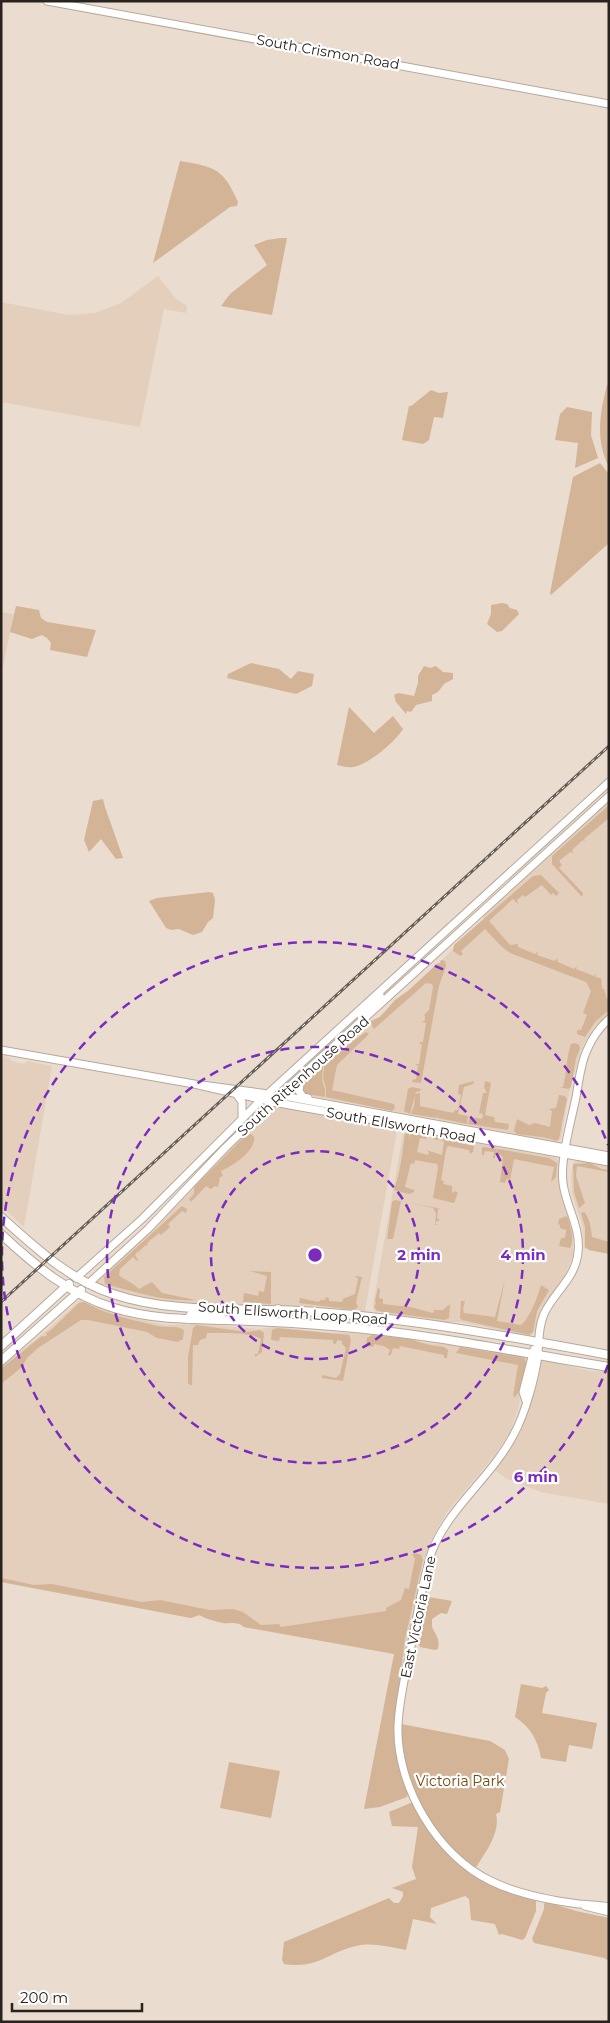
<svg xmlns="http://www.w3.org/2000/svg" width="610" height="2023" font-family="Montserrat,sans-serif">
  <style>
    .built { fill: #e3cfbc }
    .green { fill: #d4b496 }
    .lines { fill: none; stroke-linecap: round; stroke-linejoin: round }
    .secondary-casing { stroke: #b6a99c; stroke-width: 9 }
    .primary-casing { stroke: #b6a99c; stroke-width: 10 }
    .secondary { stroke: #fff; stroke-width: 7 }
    .primary { stroke: #fff; stroke-width: 8 }
    .rail-casing { stroke: #655d56; stroke-width: 3 }
    .rail { stroke: #fff; stroke-width: 1; stroke-dasharray: 4; stroke-linecap: butt }
    .ring { fill: none; stroke: #7b2cbf; stroke-width: 2.5; stroke-dasharray: 9 6 }
    .labels { text-anchor: middle; dominant-baseline: central; stroke-width: 4.5; stroke-linejoin: round; paint-order: stroke }
    .street-label { font-size: 14px; fill: #29231f; stroke: #fff }
    .park-label { font-size: 14px; fill: #754811; stroke: #fff }
    .centre { fill: #7b2cbf; stroke: #fff; stroke-width: 2.5 }
    .ring-label { font-size: 15px; text-anchor: middle; font-weight: bold; fill: #7b2cbf; stroke: #fff; stroke-width: 4.5; stroke-linejoin: round; paint-order: stroke }
  </style>
  <rect width="100%" height="100%" fill="#eadcce"/>
  <path class="built" d="M 158,276 L 175,298 L 187,306 L 186,313 L 164,309 L 140,427 L 1,402 L 1,302 L 68,315 L 95,313 L 121,303 Z
    M 1,612 L 14,614 L 1,675 Z
    M 609,796 L 609,1014 L 594,1027 L 581,1049 L 568,1098 L 561,1138 L 558,1142 L 307,1095 L 304,1084 L 437,965 L 484,918 L 481,913 Z
    M 1,1056 L 9,1057 L 11,1061 L 24,1064 L 28,1061 L 52,1066 L 24,1227 L 1,1206 Z
    M 273,1102 L 398,1125 L 364,1316 L 168,1305 L 88,1284 Z
    M 409,1131 L 554,1157 L 559,1160 L 560,1191 L 573,1234 L 573,1256 L 564,1277 L 541,1309 L 534,1333 L 530,1336 L 462,1322 L 444,1322 L 374,1311 L 373,1305 L 403,1134 Z
    M 577,1159 L 609,1166 L 609,1254 L 584,1248 L 583,1227 L 572,1194 L 571,1174 L 573,1164 Z
    M 82,1300 L 123,1316 L 166,1325 L 196,1324 L 260,1329 L 275,1327 L 321,1332 L 372,1334 L 408,1338 L 424,1343 L 460,1345 L 524,1356 L 527,1359 L 520,1393 L 519,1406 L 510,1432 L 496,1454 L 447,1512 L 429,1544 L 422,1567 L 405,1656 L 244,1627 L 237,1622 L 227,1623 L 207,1619 L 199,1615 L 191,1618 L 1,1582 L 1,1367 L 47,1330 L 79,1301 Z
    M 544,1360 L 590,1371 L 609,1372 L 609,1504 L 541,1492 L 505,1478 L 495,1470 L 520,1434 L 528,1413 L 540,1361 Z"/>
  <path class="green" d="M 180,161 C 215,167 223,168 238,202 L 237,206 L 230,207 L 153,263 Z
    M 280,238 L 287,238 L 272,315 L 221,306 L 230,294 L 267,265 L 254,245 L 267,240 Z
    M 607,385 L 609,385 L 609,467 C 595,441 600,412 607,385 Z
    M 431,390 L 439,393 L 448,392 L 443,418 L 434,417 L 429,440 L 423,444 L 402,440 L 409,406 L 411,406 Z
    M 567,407 L 592,412 L 591,435 L 598,458 L 575,468 L 578,443 L 555,440 L 560,414 Z
    M 600,463 L 609,474 L 609,543 L 551,595 L 550,593 L 573,477 Z
    M 502,603 L 507,604 L 510,608 L 517,610 L 519,614 L 502,631 L 497,632 L 487,624 L 491,614 L 491,605 Z
    M 16,606 L 39,610 L 41,618 L 47,622 L 96,630 L 87,657 L 50,650 L 51,643 L 47,638 L 42,635 L 32,639 L 10,632 Z
    M 251,663 L 279,669 L 291,679 L 298,671 L 314,674 L 312,686 L 296,694 L 227,678 L 228,674 Z
    M 424,666 L 430,668 L 436,666 L 443,672 L 453,673 L 453,679 L 444,684 L 438,692 L 432,695 L 432,701 L 416,705 L 411,712 L 407,711 L 406,714 L 396,702 L 394,695 L 398,693 L 414,696 L 418,683 L 418,676 Z
    M 349,707 L 374,733 L 393,716 L 403,729 C 395,742 368,765 353,767 C 348,768 342,766 337,765 Z
    M 103,799 L 105,807 L 123,858 L 116,859 L 101,839 L 89,852 L 84,840 L 93,801 Z
    M 609,805 L 609,818 L 584,839 L 585,842 L 583,840 L 572,850 L 573,853 L 570,852 L 559,861 L 562,865 L 559,868 L 561,870 L 583,893 L 582,897 L 552,864 L 552,856 Z
    M 541,875 L 559,893 L 556,896 L 553,893 L 551,895 L 542,885 L 525,897 L 523,895 L 517,900 L 518,904 L 513,899 L 489,921 L 510,945 L 518,944 L 518,947 L 535,954 L 538,951 L 537,955 L 555,961 L 557,958 L 558,962 L 574,969 L 577,966 L 576,969 L 594,976 L 596,973 L 595,977 L 601,978 L 602,989 L 604,989 L 607,999 L 609,999 L 609,1010 L 595,1022 L 585,1037 L 577,1034 L 577,1030 L 581,1030 L 587,1015 L 583,1013 L 591,991 L 586,982 L 510,953 L 502,947 L 485,929 L 461,951 L 463,954 L 460,956 L 453,951 L 454,945 L 533,876 Z
    M 209,892 L 213,893 L 215,900 L 213,918 L 208,922 L 202,932 L 193,935 L 179,929 L 171,930 L 166,928 L 149,901 L 157,898 Z
    M 441,960 L 445,961 L 446,966 L 439,986 L 421,1083 L 413,1082 L 412,1080 L 416,1079 L 418,1066 L 415,1064 L 419,1064 L 422,1045 L 419,1042 L 423,1042 L 426,1023 L 422,1022 L 425,1020 L 425,1016 L 424,1015 L 429,1010 L 433,987 L 432,984 L 426,983 L 374,1029 L 370,1022 L 372,1020 L 374,1022 L 373,1020 L 380,1017 L 395,1000 L 409,990 L 438,963 L 440,964 Z
    M 366,1032 L 369,1034 L 337,1065 L 332,1090 L 394,1104 L 395,1108 L 392,1111 L 326,1097 L 326,1089 L 323,1078 L 324,1065 C 329,1060 363,1033 366,1032 Z
    M 575,1043 L 579,1045 L 580,1049 L 576,1058 L 571,1087 L 568,1089 L 559,1087 L 563,1087 C 567,1072 566,1058 571,1044 Z
    M 323,1065 L 322,1080 L 325,1090 L 325,1097 L 306,1094 C 302,1090 302,1084 306,1081 L 309,1083 L 307,1079 L 316,1073 Z
    M 474,1081 L 473,1084 L 464,1087 L 458,1114 L 468,1116 L 467,1124 L 438,1118 L 438,1115 L 437,1118 L 411,1114 L 414,1106 L 415,1095 L 410,1114 L 404,1111 L 408,1089 L 412,1087 L 421,1089 L 420,1091 L 416,1092 L 415,1094 L 420,1093 L 420,1106 L 453,1113 L 455,1110 L 458,1110 L 461,1095 L 458,1094 L 459,1085 Z
    M 485,1081 L 491,1083 L 485,1115 L 494,1117 L 495,1122 L 509,1124 L 508,1130 L 468,1124 L 470,1117 L 482,1119 L 483,1114 L 479,1113 L 483,1093 L 487,1093 L 484,1087 Z
    M 559,1095 L 565,1096 L 567,1099 L 562,1123 L 559,1122 L 562,1124 L 559,1139 L 556,1141 C 545,1136 529,1136 517,1134 L 514,1131 L 517,1119 L 529,1125 L 535,1123 L 550,1127 L 552,1111 L 549,1109 L 556,1108 Z
    M 409,1133 L 409,1139 L 410,1134 L 427,1136 L 426,1139 L 420,1138 L 417,1152 L 428,1155 L 429,1152 L 426,1150 L 442,1155 L 444,1141 L 433,1139 L 434,1137 L 474,1146 L 473,1152 L 470,1154 L 469,1150 L 448,1146 L 446,1150 L 441,1180 L 444,1181 L 443,1184 L 452,1186 L 452,1193 L 455,1191 L 458,1193 L 454,1203 L 433,1198 L 438,1168 L 437,1164 L 415,1160 L 414,1164 L 411,1163 L 410,1166 L 405,1187 L 414,1190 L 414,1192 L 409,1194 L 396,1191 L 394,1189 C 401,1171 402,1152 405,1134 Z
    M 247,1134 L 251,1134 L 254,1137 C 256,1151 232,1166 221,1171 L 223,1176 L 220,1177 L 218,1187 L 215,1186 L 211,1189 L 206,1186 L 191,1202 L 189,1199 L 194,1194 L 194,1187 Z
    M 484,1147 L 497,1149 L 496,1153 L 498,1149 L 549,1158 L 557,1163 L 556,1177 L 551,1182 L 554,1167 L 514,1159 L 510,1180 L 506,1179 L 505,1183 L 500,1182 L 503,1157 L 497,1153 L 495,1155 L 495,1158 L 493,1158 L 494,1152 L 485,1151 L 484,1155 L 482,1155 L 482,1148 Z
    M 590,1163 L 602,1169 L 609,1170 L 609,1172 L 577,1166 L 576,1176 L 585,1203 L 579,1208 L 574,1192 L 573,1164 Z
    M 395,1200 L 442,1209 L 438,1209 L 437,1218 L 440,1220 L 435,1222 L 437,1225 L 439,1224 L 436,1225 L 435,1224 L 436,1213 L 433,1208 L 401,1201 L 393,1239 L 387,1239 L 392,1202 Z
    M 182,1206 L 187,1209 L 186,1213 L 182,1211 L 168,1224 L 170,1227 L 161,1235 L 159,1233 L 147,1243 L 148,1246 L 146,1245 L 139,1251 L 141,1254 L 138,1251 L 135,1255 L 138,1260 L 137,1261 L 133,1257 L 120,1269 L 119,1275 C 124,1280 131,1281 139,1289 L 152,1282 L 162,1293 L 196,1300 C 164,1302 135,1292 105,1284 L 104,1277 Z
    M 584,1212 C 590,1217 591,1229 592,1237 L 609,1242 L 609,1254 L 589,1250 L 585,1247 L 585,1227 L 581,1213 Z
    M 567,1216 C 570,1224 575,1241 570,1248 L 559,1246 L 561,1238 L 565,1238 L 566,1230 L 560,1228 L 560,1225 L 558,1224 L 559,1219 Z
    M 250,1271 L 271,1272 L 271,1304 L 243,1302 L 244,1293 L 258,1296 L 259,1291 L 264,1292 L 267,1276 Z
    M 355,1276 L 362,1277 L 356,1302 L 358,1307 L 354,1310 L 299,1303 L 300,1298 L 318,1302 L 321,1300 L 325,1300 L 326,1297 L 329,1298 L 329,1301 L 342,1302 L 343,1299 L 355,1294 L 358,1279 Z
    M 505,1279 L 497,1321 L 521,1325 C 530,1318 538,1296 541,1285 L 549,1290 L 537,1311 L 533,1332 L 529,1335 L 462,1320 L 460,1318 L 461,1301 L 465,1301 L 463,1309 L 464,1313 L 495,1317 Z
    M 378,1288 L 380,1289 L 379,1298 L 383,1299 L 383,1304 L 410,1307 L 433,1313 L 434,1310 L 443,1310 L 450,1304 L 449,1318 L 445,1320 L 377,1311 L 374,1307 L 376,1303 L 375,1301 Z
    M 84,1302 C 107,1315 133,1320 158,1326 C 167,1328 177,1325 184,1330 L 183,1339 L 178,1342 L 157,1338 L 147,1332 L 88,1320 L 81,1320 L 38,1348 L 27,1358 L 22,1367 L 1,1384 L 1,1369 L 3,1367 L 42,1336 L 44,1337 L 47,1335 L 46,1333 L 51,1330 L 79,1303 Z
    M 196,1325 L 247,1332 L 260,1330 L 264,1333 L 262,1352 L 255,1357 L 255,1354 L 258,1354 L 261,1339 C 251,1332 222,1333 207,1333 L 206,1338 L 200,1340 L 198,1345 L 193,1345 L 192,1385 L 190,1385 L 188,1383 L 188,1357 L 193,1328 Z
    M 277,1328 L 349,1335 L 351,1340 L 343,1381 L 322,1378 L 322,1375 L 336,1378 L 340,1374 L 346,1348 L 342,1344 L 342,1341 L 337,1340 L 336,1344 L 333,1343 L 333,1340 L 280,1337 L 279,1341 L 271,1340 L 272,1330 Z
    M 372,1335 L 409,1339 L 430,1345 L 444,1347 L 448,1350 L 447,1358 L 444,1358 L 444,1355 L 400,1346 L 399,1349 L 393,1348 L 391,1355 L 388,1355 L 390,1350 L 384,1346 L 374,1344 L 373,1347 L 366,1346 L 367,1338 Z
    M 460,1347 L 524,1358 L 527,1364 L 518,1393 L 515,1397 L 513,1396 L 518,1365 L 456,1353 Z
    M 415,1553 L 421,1555 L 423,1560 L 405,1639 L 395,1721 L 398,1761 L 408,1794 L 407,1797 L 380,1807 L 364,1809 L 394,1654 L 244,1627 C 237,1621 232,1624 223,1623 C 214,1621 207,1619 199,1615 L 191,1618 L 1,1582 L 1,1578 L 34,1585 L 52,1584 L 142,1602 L 160,1600 L 210,1610 L 233,1609 L 243,1612 L 261,1625 L 279,1624 L 281,1627 L 386,1611 L 386,1608 L 401,1600 L 405,1588 L 409,1589 L 415,1558 L 412,1555 Z
    M 429,1597 L 452,1601 L 447,1614 L 441,1613 L 432,1619 L 432,1627 C 436,1636 440,1638 438,1649 L 435,1650 L 420,1647 L 419,1645 Z
    M 521,1684 L 542,1688 L 546,1686 L 549,1690 L 546,1693 L 542,1713 L 597,1723 L 592,1749 L 569,1745 L 566,1762 L 541,1758 C 538,1740 530,1727 515,1717 Z
    M 401,1724 L 490,1741 L 505,1750 L 509,1759 L 500,1812 L 496,1814 C 501,1833 484,1854 475,1869 C 427,1829 404,1788 401,1724 Z
    M 229,1762 L 280,1771 L 271,1818 L 220,1808 Z
    M 413,1802 C 429,1835 452,1864 485,1881 C 501,1890 520,1894 536,1900 L 536,1911 L 525,1938 L 522,1940 L 502,1934 L 499,1935 L 495,1924 L 471,1920 L 469,1899 L 465,1896 L 431,1908 L 430,1917 L 437,1924 L 413,1919 L 406,1950 C 390,1947 372,1942 356,1946 C 326,1953 319,1969 284,1964 L 282,1960 L 284,1942 L 389,1898 L 394,1903 L 399,1903 L 403,1896 L 403,1892 L 392,1888 L 416,1879 L 412,1867 L 418,1827 L 392,1826 L 389,1812 Z
    M 547,1902 L 576,1911 L 609,1918 L 609,1961 L 604,1958 L 534,1943 L 532,1939 L 544,1909 L 544,1904 Z"/>
  <g class="lines">
    <defs>
      <path id="secondary" d="M 47,1 L 609,104
        M 609,1019 C 599,1028 592,1038 587,1050 C 580,1065 579,1082 576,1097 C 571,1122 560,1159 563,1183 C 566,1207 581,1227 578,1252 C 576,1278 554,1292 544,1314 C 538,1328 539,1341 538,1355 C 535,1378 525,1414 514,1434 C 492,1477 450,1506 432,1551 C 423,1578 419,1608 413,1636 C 408,1665 399,1696 398,1726 C 396,1785 437,1856 491,1881 C 517,1894 549,1900 579,1904 C 589,1905 599,1905 609,1907
        M 362,1022 L 361,1015 L 380,995
        M 1,1050 L 194,1084 L 273,1102 L 609,1162
        M 301,1077 L 299,1091 L 303,1097 L 308,1098
        M 202,1085 L 268,1094
        M 237,1095 L 242,1102 L 242,1117
        M 278,1095 L 609,1156
        M 76,1278 L 142,1219 L 261,1100 L 609,782
        M 88,1284 L 148,1229 L 225,1148 L 280,1095 L 609,796
        M 526,1401 L 523,1392 L 534,1349
        M 585,1906 L 609,1912"/>
      <path id="primary" d="M 1,1217 C 36,1248 68,1279 113,1294 C 174,1315 251,1307 316,1312 C 415,1319 512,1337 609,1355
        M 1,1234 C 34,1265 70,1295 114,1308 C 150,1319 186,1319 223,1320 C 259,1321 296,1323 332,1326 C 425,1333 516,1352 609,1367
        M 188,1319 L 192,1313 L 219,1313 L 227,1311
        M 230,1319 L 242,1315 L 273,1315 L 278,1309
        M 1,1346 L 69,1284
        M 1,1361 L 81,1290"/>
    </defs>
    <use href="#secondary" class="secondary-casing"/>
    <use href="#primary" class="primary-casing"/>
    <use href="#secondary" class="secondary"/>
    <use href="#primary" class="primary"/>
    <defs>
      <path id="rail" d="M 1,1302 L 609,746"/>
    </defs>
    <use href="#rail" class="rail-casing"/>
    <use href="#rail" class="rail"/>
  </g>
  <g class="ring">
    <circle cx="315" cy="1255" r="104"/>
    <circle cx="315" cy="1255" r="208"/>
    <path d="M608 1365A313 313 0 1 1 608 1145"/>
  </g>
  <g class="labels">
    <g class="street-label">
      <text transform="translate(328 52) rotate(10)">South Crismon Road</text>
      <text transform="translate(303 1076) rotate(-42)">South Rittenhouse Road</text>
      <text transform="translate(401 1125) rotate(10)">South Ellsworth Road</text>
      <text transform="translate(293 1313) rotate(4)">South Ellsworth Loop Road</text>
      <text transform="translate(418 1617) rotate(-78)">East Victoria Lane</text>
    </g>
    <g class="park-label">
      <text x="460" y="1781">Victoria Park</text>
    </g>
  </g>
  <circle cx="315" cy="1255" r="8" class="centre"/>
  <g class="ring-label">
    <text x="419" y="1260">2 min</text>
    <text x="523" y="1260">4 min</text>
    <text x="536" y="1482">6 min</text>
  </g>
  <rect width="610" height="2023" fill="none" stroke="#29231f" stroke-width="5"/>
  <path d="M12 2003v8h130v-8" fill="none" stroke="#29231f" stroke-width="2.5"/>
  <text x="20" y="2003" font-size="15" fill="#29231f" stroke="#ffffff" stroke-width="4" paint-order="stroke">200 m</text>
</svg>
